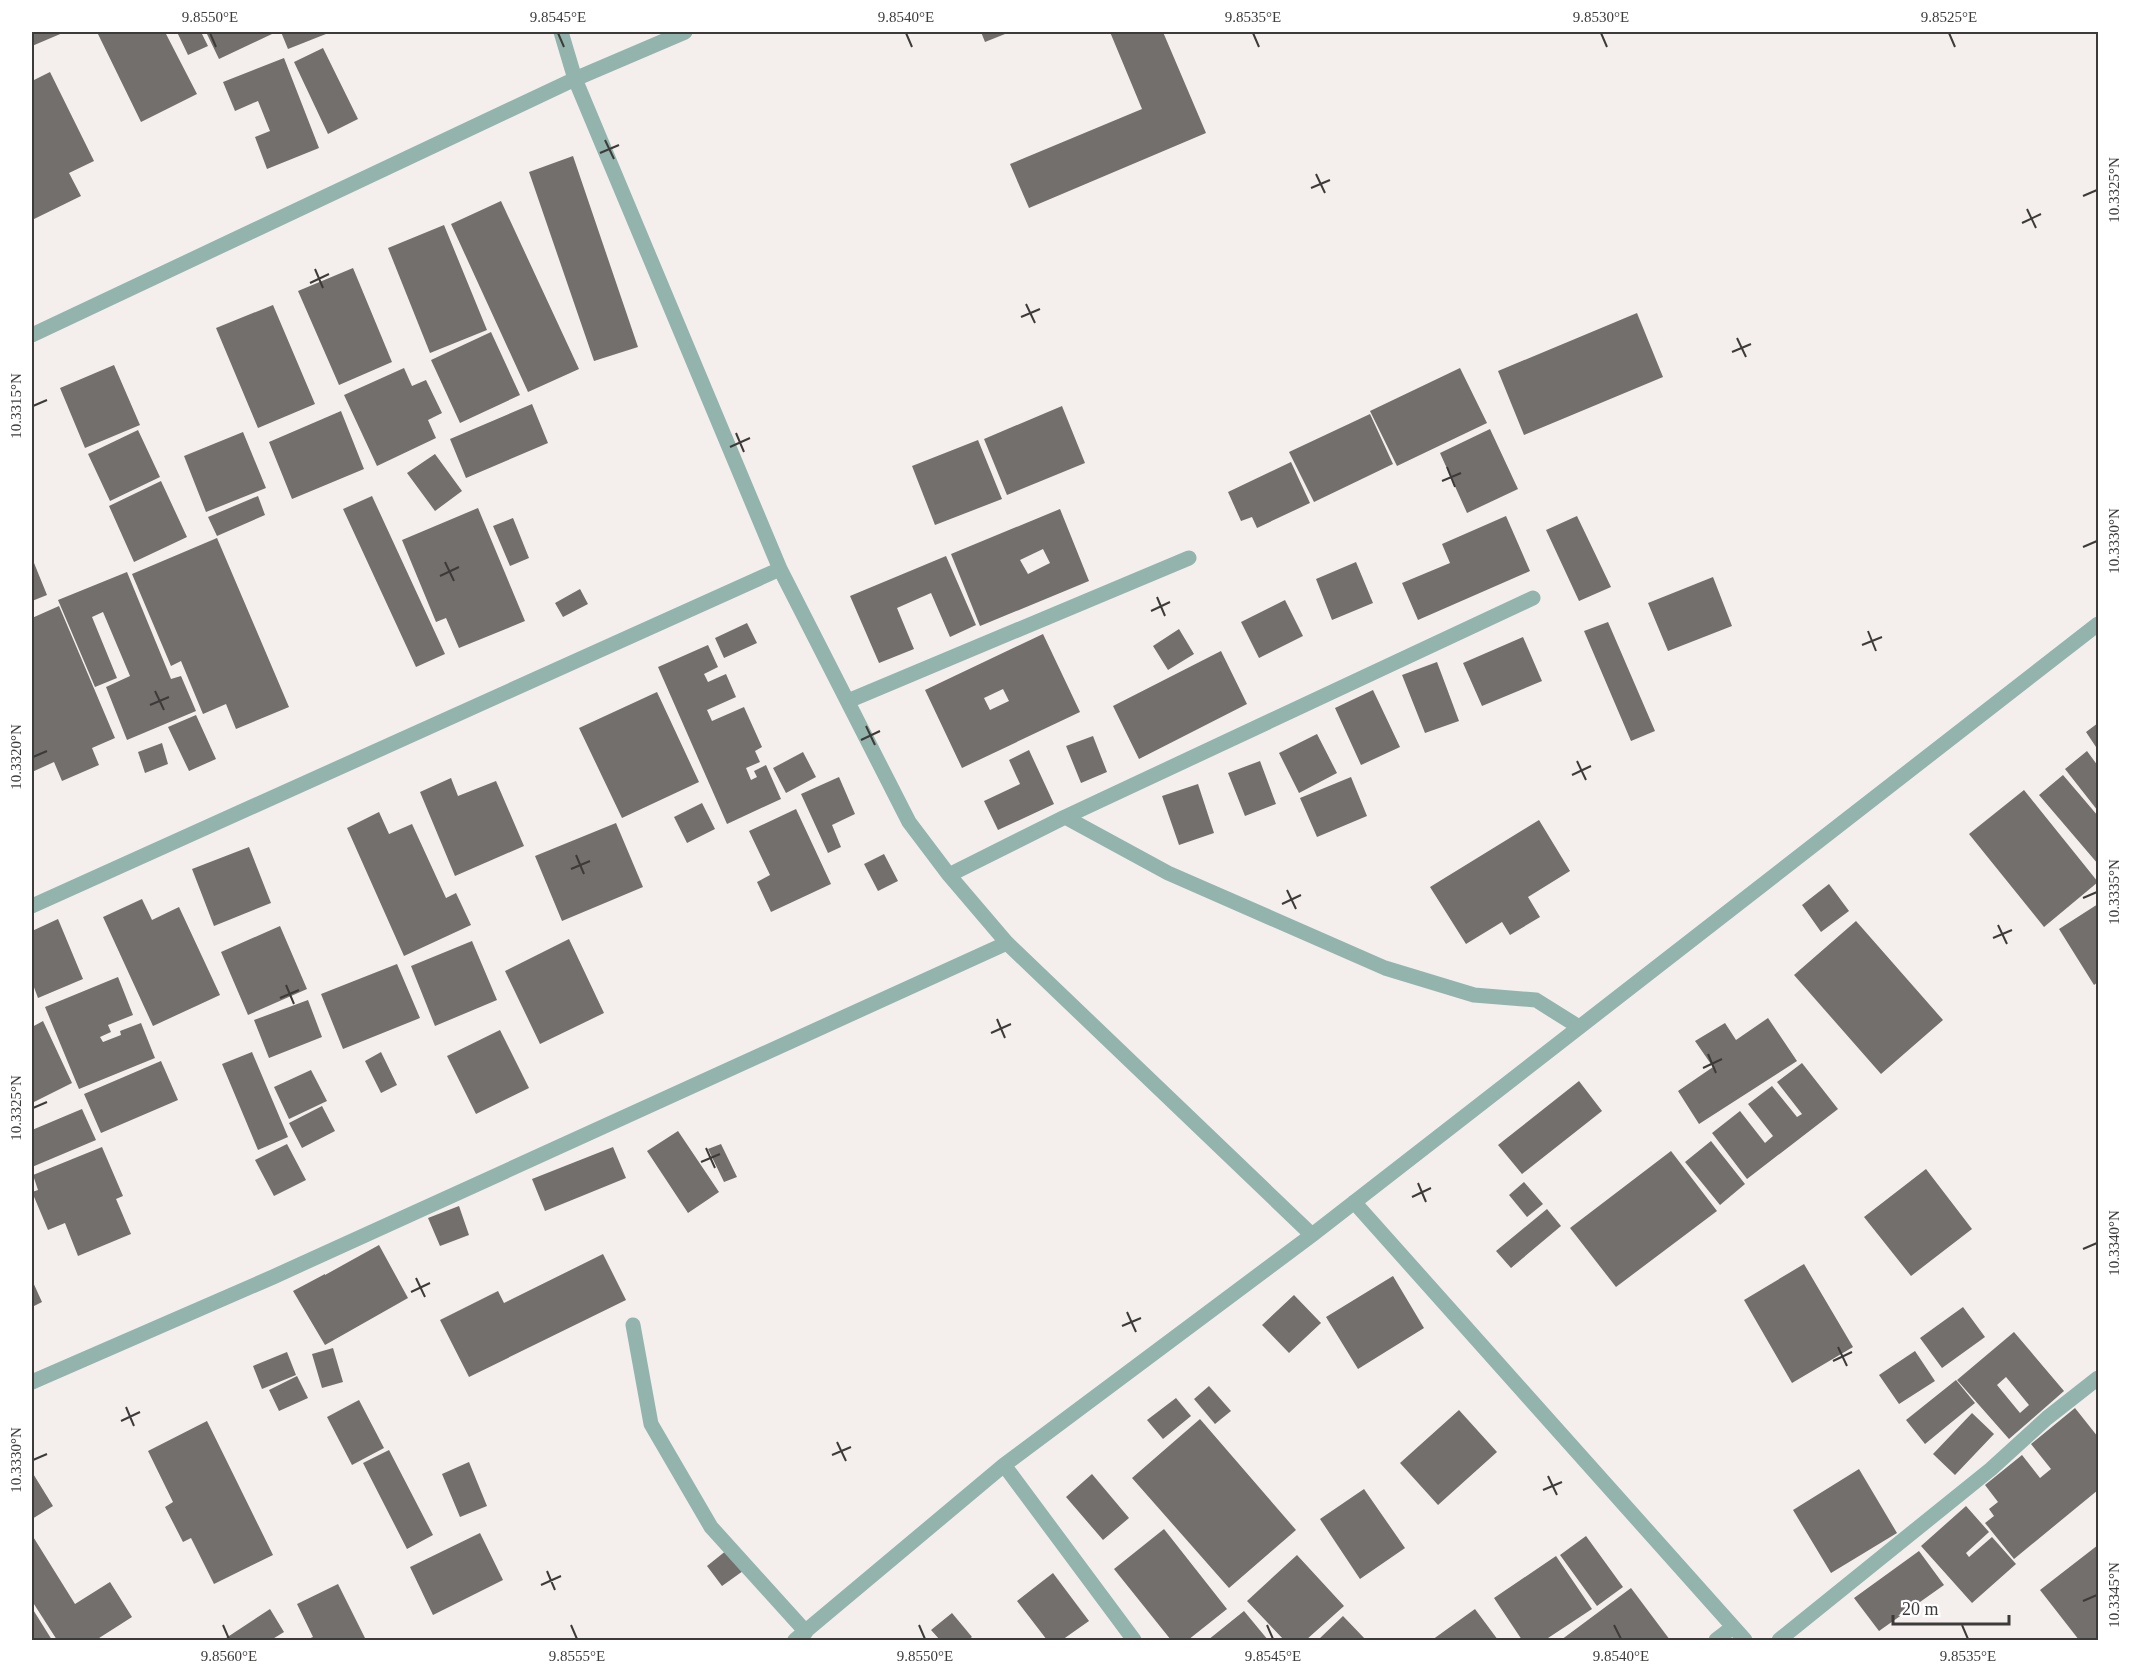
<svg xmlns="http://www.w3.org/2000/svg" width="2130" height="1672" font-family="Georgia,serif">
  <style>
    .building { fill: #736f6d; fill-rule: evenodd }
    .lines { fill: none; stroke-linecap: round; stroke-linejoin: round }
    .street { stroke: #93b4ad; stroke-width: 15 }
    .ticks { fill: none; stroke: #3d3b3a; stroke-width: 2 }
    .neatline { fill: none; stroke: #3d3b3a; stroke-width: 2 }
    .ticks-label { font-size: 15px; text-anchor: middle; fill: #3d3b3a }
  </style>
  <rect width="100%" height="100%" fill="#f4efed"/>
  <path class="building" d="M 32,32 L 65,32 L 32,46 Z
    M 97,32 L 165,32 L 197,94 L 141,122 Z
    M 177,32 L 201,32 L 208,46 L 188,55 Z
    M 206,32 L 270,32 L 272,34 L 219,59 Z
    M 281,32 L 331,32 L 288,49 Z
    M 981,32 L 1010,32 L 985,42 Z
    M 1110,32 L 1163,32 L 1206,133 L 1029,208 L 1010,164 L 1142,109 Z
    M 323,48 L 358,119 L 328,134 L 294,62 Z
    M 284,58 L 319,148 L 267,169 L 255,137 L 270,131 L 258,101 L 235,111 L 223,82 Z
    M 50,72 L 94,161 L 69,173 L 81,196 L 32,220 L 32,81 Z
    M 573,156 L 638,347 L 594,361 L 529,172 Z
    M 501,201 L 579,369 L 528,392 L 451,224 Z
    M 444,225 L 487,330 L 430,353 L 388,248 Z
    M 353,268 L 392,362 L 339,385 L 298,291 Z
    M 273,305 L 315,404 L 258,428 L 216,328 Z
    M 1637,313 L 1663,377 L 1524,435 L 1498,371 Z
    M 491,332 L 520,395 L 460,423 L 431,360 Z
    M 114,365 L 140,425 L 85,448 L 60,388 Z
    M 404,368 L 412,386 L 426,380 L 442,413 L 428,420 L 436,438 L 377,466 L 344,395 Z
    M 1460,368 L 1487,423 L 1397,466 L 1370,411 Z
    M 532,404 L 548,443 L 466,478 L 450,439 Z
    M 1062,406 L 1085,463 L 1007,495 L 984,439 Z
    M 341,411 L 364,469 L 292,499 L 269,442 Z
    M 1370,414 L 1393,464 L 1314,502 L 1289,452 Z
    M 1490,429 L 1518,489 L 1467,513 L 1440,453 Z
    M 138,430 L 160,477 L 110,501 L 88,454 Z
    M 243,432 L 266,488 L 206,512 L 184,456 Z
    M 978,440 L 1002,499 L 935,525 L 912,466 Z
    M 435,454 L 462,491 L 435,511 L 407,473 Z
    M 1291,462 L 1310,503 L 1257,528 L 1252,517 L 1241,521 L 1228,492 Z
    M 161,481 L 187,537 L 134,562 L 109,506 Z
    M 258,496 L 265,515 L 217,536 L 208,517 Z
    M 372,496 L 445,654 L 416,667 L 343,509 Z
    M 478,508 L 525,621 L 459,648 L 446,618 L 436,622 L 402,540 Z
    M 1060,509 L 1089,581 L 980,626 L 951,554 ZM 1043,549 L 1050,563 L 1028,574 L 1020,560 Z
    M 1506,516 L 1530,571 L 1418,620 L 1402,583 L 1450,563 L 1442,544 Z
    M 1577,516 L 1611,587 L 1579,601 L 1546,530 Z
    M 513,518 L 529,558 L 510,566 L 493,526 Z
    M 217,538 L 289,707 L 236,729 L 226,704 L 203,714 L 181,661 L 171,666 L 132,574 Z
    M 946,556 L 976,625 L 950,637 L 931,593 L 897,608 L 914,649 L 879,663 L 850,596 Z
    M 32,558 L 47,595 L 32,601 Z
    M 1356,562 L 1373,603 L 1332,620 L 1316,579 Z
    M 127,572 L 171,679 L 181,676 L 196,711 L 127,740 L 106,687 L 130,676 L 103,612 L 92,617 L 117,678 L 95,687 L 58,600 Z
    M 1713,577 L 1732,626 L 1668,651 L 1648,603 Z
    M 580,589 L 588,604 L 563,617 L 555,603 Z
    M 1285,600 L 1303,636 L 1259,658 L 1241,622 Z
    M 59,606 L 115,738 L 92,748 L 99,765 L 62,781 L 54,762 L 32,772 L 32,618 Z
    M 1608,622 L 1655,731 L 1631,741 L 1584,631 Z
    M 747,623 L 757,643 L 724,658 L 715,638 Z
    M 1179,629 L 1194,654 L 1168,670 L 1153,646 Z
    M 1043,634 L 1080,712 L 962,768 L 925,690 ZM 1003,689 L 1009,701 L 990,710 L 984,698 Z
    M 1523,637 L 1542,681 L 1482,706 L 1463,663 Z
    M 708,645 L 718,667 L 704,674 L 708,682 L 726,674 L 736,697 L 707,710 L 712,721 L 744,707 L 762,747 L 755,751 L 760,762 L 746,768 L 751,780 L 757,777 L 754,771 L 766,765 L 781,799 L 727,824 L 658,667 Z
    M 1221,651 L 1247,704 L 1139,759 L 1113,706 Z
    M 1437,662 L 1459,721 L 1425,733 L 1402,675 Z
    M 1373,690 L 1400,747 L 1361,765 L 1335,708 Z
    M 657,692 L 699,782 L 622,818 L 579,728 Z
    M 196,715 L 216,759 L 189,771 L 168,727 Z
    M 2098,723 L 2098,750 L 2086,732 Z
    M 1317,734 L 1337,773 L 1299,793 L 1279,753 Z
    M 1093,736 L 1107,772 L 1081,783 L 1066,746 Z
    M 162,743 L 168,764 L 145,773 L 138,752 Z
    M 1029,750 L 1054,804 L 998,830 L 984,801 L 1020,784 L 1009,760 Z
    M 2087,751 L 2098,766 L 2098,811 L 2065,769 Z
    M 803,752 L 816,777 L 786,793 L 773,768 Z
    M 1260,761 L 1276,804 L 1245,816 L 1228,773 Z
    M 2063,775 L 2098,816 L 2098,864 L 2039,795 Z
    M 839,777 L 855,814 L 832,825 L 841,847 L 828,853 L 801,794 Z
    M 1351,777 L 1367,816 L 1317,837 L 1300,798 Z
    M 451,778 L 458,796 L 496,781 L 524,846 L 455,876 L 420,792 Z
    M 1198,784 L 1214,833 L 1179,845 L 1162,796 Z
    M 2024,790 L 2098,882 L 2044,927 L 1969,834 Z
    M 702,803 L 715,829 L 687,843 L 674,817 Z
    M 796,809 L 831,884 L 771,912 L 757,882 L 770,875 L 749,831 Z
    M 379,812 L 389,834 L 412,824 L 446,898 L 456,893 L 471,925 L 404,956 L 347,828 Z
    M 1539,820 L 1570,871 L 1528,897 L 1540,917 L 1510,935 L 1502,922 L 1466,944 L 1430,887 Z
    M 616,823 L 643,887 L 562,921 L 535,856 Z
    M 249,847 L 271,903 L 214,926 L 192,869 Z
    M 884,854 L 898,881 L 878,891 L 864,864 Z
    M 1829,884 L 1849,911 L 1821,932 L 1802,905 Z
    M 142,899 L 152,920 L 179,907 L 220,995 L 153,1026 L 103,917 Z
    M 2098,904 L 2098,982 L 2094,985 L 2059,929 Z
    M 58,919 L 83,979 L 38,998 L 32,982 L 32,931 Z
    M 1856,921 L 1943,1020 L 1881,1074 L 1794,975 Z
    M 280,926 L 307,989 L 248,1015 L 221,952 Z
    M 569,939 L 604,1013 L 540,1044 L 505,971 Z
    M 472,941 L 497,1000 L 435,1026 L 411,966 Z
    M 397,964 L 420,1018 L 343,1049 L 321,994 Z
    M 118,977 L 133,1015 L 108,1025 L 111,1032 L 100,1037 L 103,1042 L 121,1035 L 120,1031 L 141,1023 L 155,1058 L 79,1089 L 45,1007 Z
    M 308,1000 L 322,1037 L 269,1058 L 254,1020 Z
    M 1768,1018 L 1797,1061 L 1699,1124 L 1678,1091 L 1713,1067 L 1695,1041 L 1725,1023 L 1736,1040 Z
    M 43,1021 L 72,1083 L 32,1103 L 32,1027 Z
    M 500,1030 L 529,1088 L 476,1114 L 447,1056 Z
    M 252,1052 L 288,1137 L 258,1150 L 222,1064 Z
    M 381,1052 L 397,1085 L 381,1093 L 365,1061 Z
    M 161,1061 L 178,1100 L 101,1133 L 84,1094 Z
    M 1802,1063 L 1838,1109 L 1747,1179 L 1712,1133 L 1740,1111 L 1765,1143 L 1773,1136 L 1748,1104 L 1772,1086 L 1797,1117 L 1802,1114 L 1777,1082 Z
    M 311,1070 L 327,1101 L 289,1119 L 274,1087 Z
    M 1579,1081 L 1602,1111 L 1522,1174 L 1498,1145 Z
    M 322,1106 L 335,1131 L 302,1148 L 289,1123 Z
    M 82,1109 L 96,1140 L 32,1167 L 32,1130 Z
    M 678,1131 L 719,1192 L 688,1213 L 647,1151 Z
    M 1711,1141 L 1745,1184 L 1720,1205 L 1685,1162 Z
    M 287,1144 L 306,1180 L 274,1196 L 255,1160 Z
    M 721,1144 L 737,1177 L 724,1182 L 708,1149 Z
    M 102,1147 L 123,1196 L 116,1199 L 131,1234 L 78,1256 L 65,1223 L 48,1230 L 32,1192 L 38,1190 L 33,1175 Z
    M 613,1147 L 626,1178 L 545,1211 L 532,1179 Z
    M 1671,1151 L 1717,1211 L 1616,1287 L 1570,1228 Z
    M 1926,1169 L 1972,1229 L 1911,1276 L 1864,1217 Z
    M 1524,1182 L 1543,1204 L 1527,1217 L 1509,1195 Z
    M 459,1206 L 469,1235 L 440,1246 L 428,1218 Z
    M 1547,1209 L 1561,1226 L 1511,1268 L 1496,1251 Z
    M 379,1245 L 408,1298 L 325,1345 L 293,1291 L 325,1274 L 325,1275 Z
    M 603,1254 L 626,1300 L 469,1377 L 440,1320 L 498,1291 L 504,1303 Z
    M 1804,1264 L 1853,1347 L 1792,1383 L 1744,1300 Z
    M 1393,1276 L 1424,1328 L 1358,1369 L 1326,1317 Z
    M 32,1280 L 42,1302 L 32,1307 Z
    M 1294,1295 L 1321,1323 L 1289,1353 L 1262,1325 Z
    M 1963,1307 L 1985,1337 L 1942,1368 L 1920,1338 Z
    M 2014,1332 L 2064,1391 L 2009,1439 L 1957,1380 ZM 2006,1377 L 2029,1405 L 2020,1413 L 1997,1385 Z
    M 333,1348 L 343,1382 L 322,1388 L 312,1354 Z
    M 1915,1351 L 1935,1381 L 1899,1404 L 1879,1375 Z
    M 287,1352 L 296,1375 L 262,1389 L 253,1366 Z
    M 297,1376 L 308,1398 L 279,1411 L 269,1390 Z
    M 1956,1380 L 1975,1403 L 1925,1444 L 1906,1420 Z
    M 1209,1386 L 1231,1411 L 1215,1424 L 1194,1399 Z
    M 1176,1398 L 1191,1416 L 1163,1439 L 1147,1420 Z
    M 359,1400 L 384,1448 L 352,1465 L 327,1417 Z
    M 2075,1408 L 2098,1437 L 2098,1490 L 2014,1559 L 1985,1523 L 1994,1516 L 1989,1509 L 1998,1502 L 1985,1485 L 2022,1455 L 2040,1478 L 2051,1469 L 2031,1444 Z
    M 1459,1410 L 1497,1452 L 1438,1505 L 1400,1463 Z
    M 1972,1413 L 1994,1434 L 1955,1475 L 1933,1454 Z
    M 1200,1419 L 1296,1530 L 1229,1588 L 1132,1478 Z
    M 207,1421 L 273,1555 L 214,1584 L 191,1538 L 183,1542 L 165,1507 L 173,1502 L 148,1451 Z
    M 389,1450 L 433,1535 L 407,1549 L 363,1463 Z
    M 469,1462 L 487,1506 L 460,1517 L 442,1474 Z
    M 1859,1469 L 1897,1533 L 1831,1573 L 1793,1510 Z
    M 32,1472 L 53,1506 L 32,1519 Z
    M 1092,1474 L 1129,1518 L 1103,1540 L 1066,1497 Z
    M 1364,1489 L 1405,1548 L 1360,1579 L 1320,1519 Z
    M 1966,1506 L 1989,1532 L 1966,1553 L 1969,1557 L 1992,1537 L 2016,1564 L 1972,1603 L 1921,1546 Z
    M 1164,1529 L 1227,1609 L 1188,1640 L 1171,1640 L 1114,1569 Z
    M 480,1533 L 503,1580 L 433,1615 L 410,1567 Z
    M 32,1535 L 75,1604 L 110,1582 L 132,1617 L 96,1640 L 57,1640 L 32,1601 Z
    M 1586,1536 L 1623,1587 L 1597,1606 L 1560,1555 Z
    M 2098,1545 L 2098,1640 L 2079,1640 L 2040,1590 Z
    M 727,1550 L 743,1571 L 722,1586 L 707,1566 Z
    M 1919,1551 L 1944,1585 L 1879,1631 L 1854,1598 Z
    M 1297,1555 L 1344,1606 L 1306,1640 L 1284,1640 L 1247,1601 Z
    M 1556,1556 L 1592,1609 L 1545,1640 L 1522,1640 L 1494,1598 Z
    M 1053,1573 L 1089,1621 L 1062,1640 L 1047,1640 L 1017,1601 Z
    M 338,1584 L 366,1640 L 306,1640 L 313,1637 L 297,1604 Z
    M 1631,1588 L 1670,1640 L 1626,1640 L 1623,1638 L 1620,1640 L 1561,1640 Z
    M 32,1608 L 52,1640 L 32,1640 Z
    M 270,1609 L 284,1632 L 271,1640 L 223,1640 Z
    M 1475,1609 L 1498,1640 L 1432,1640 Z
    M 1244,1611 L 1268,1640 L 1208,1640 Z
    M 952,1613 L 972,1637 L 968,1640 L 940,1640 L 931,1630 Z
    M 1343,1616 L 1366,1640 L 1318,1640 Z"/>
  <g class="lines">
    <path class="street" d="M 561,32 L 575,79 L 780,569 L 909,822 L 949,875 L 1007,943 L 1312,1235
      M 32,335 L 575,79 L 685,32
      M 848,701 L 1189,558
      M 1065,817 L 1533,598
      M 949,875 L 1065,817 L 1168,873 L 1385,968 L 1474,995 L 1536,1000 L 1579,1027
      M 32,906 L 780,569
      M 1354,1202 L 1745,1640
      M 633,1325 L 651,1424 L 711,1527 L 806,1632
      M 32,1382 L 273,1277 L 1007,943
      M 1004,1465 L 1134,1640
      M 795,1640 L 1004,1465 L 1312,1235 L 2098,624
      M 1716,1640 L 1733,1627
      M 1779,1640 L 1991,1469 L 2047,1418 L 2098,1378"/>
  </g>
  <path class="ticks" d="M 210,33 L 216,47M 558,33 L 564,47M 906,33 L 912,47M 1253,33 L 1259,47M 1601,33 L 1607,47M 1949,33 L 1955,47M 605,140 L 614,159M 600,153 L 619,145M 1316,174 L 1325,193M 1311,188 L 1330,180M 2083,196 L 2097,190M 2027,209 L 2036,228M 2022,223 L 2041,214M 315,269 L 323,288M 310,283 L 329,274M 1026,304 L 1035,323M 1021,317 L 1040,309M 1737,338 L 1746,357M 1732,352 L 1751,344M 33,406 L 47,400M 736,433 L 744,452M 730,447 L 750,438M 1447,467 L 1455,487M 1442,481 L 1461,473M 2083,547 L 2097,541M 445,562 L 454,581M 440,576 L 459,567M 1157,597 L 1165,616M 1151,611 L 1170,602M 1868,631 L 1876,651M 1862,645 L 1882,637M 155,691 L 164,710M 150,705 L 169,697M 866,726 L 875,745M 861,740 L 880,731M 33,757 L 47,751M 1577,761 L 1586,780M 1572,775 L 1591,766M 576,855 L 584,874M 571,869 L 590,861M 1287,890 L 1296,909M 2083,898 L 2097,892M 1282,904 L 1301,895M 1998,925 L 2007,944M 1993,938 L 2012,930M 286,985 L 294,1004M 280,998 L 299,990M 997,1019 L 1005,1038M 991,1033 L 1011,1024M 1708,1054 L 1716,1073M 1703,1068 L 1722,1059M 33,1108 L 47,1102M 706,1148 L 715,1168M 701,1162 L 720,1154M 1418,1183 L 1426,1202M 1412,1197 L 1431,1188M 2083,1249 L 2097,1243M 416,1278 L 425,1297M 411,1292 L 430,1283M 1127,1312 L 1136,1332M 1122,1326 L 1141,1318M 1838,1347 L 1847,1366M 1833,1361 L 1852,1352M 126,1407 L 134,1426M 121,1421 L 140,1412M 837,1442 L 846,1461M 832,1455 L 851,1447M 33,1460 L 47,1454M 1548,1476 L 1557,1495M 1543,1490 L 1562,1482M 547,1571 L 555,1590M 541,1585 L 561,1576M 2083,1601 L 2097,1595M 223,1625 L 229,1639M 571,1625 L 577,1639M 919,1625 L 925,1639M 1267,1625 L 1273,1639M 1614,1625 L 1621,1639M 1962,1625 L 1968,1639"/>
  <rect width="2130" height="1672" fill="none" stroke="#ffffff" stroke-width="66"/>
  <path d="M1893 1615v9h116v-9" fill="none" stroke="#3d3b3a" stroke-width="3"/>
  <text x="1902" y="1615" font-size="18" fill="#3d3b3a" stroke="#ffffff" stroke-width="4.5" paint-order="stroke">20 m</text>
  <rect x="33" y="33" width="2064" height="1606" class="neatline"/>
  <g class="ticks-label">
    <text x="210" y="22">9.8550°E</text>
    <text x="558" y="22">9.8545°E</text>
    <text x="906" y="22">9.8540°E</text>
    <text x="1253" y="22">9.8535°E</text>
    <text x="1601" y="22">9.8530°E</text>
    <text x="1949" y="22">9.8525°E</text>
    <text transform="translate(2114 190) rotate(-90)" y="5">10.3325°N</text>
    <text transform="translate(16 406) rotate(-90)" y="5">10.3315°N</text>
    <text transform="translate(2114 541) rotate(-90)" y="5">10.3330°N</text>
    <text transform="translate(16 757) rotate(-90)" y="5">10.3320°N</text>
    <text transform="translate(2114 892) rotate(-90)" y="5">10.3335°N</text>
    <text transform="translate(16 1108) rotate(-90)" y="5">10.3325°N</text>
    <text transform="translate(2114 1243) rotate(-90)" y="5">10.3340°N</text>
    <text transform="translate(16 1460) rotate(-90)" y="5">10.3330°N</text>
    <text transform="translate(2114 1595) rotate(-90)" y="5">10.3345°N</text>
    <text x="229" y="1661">9.8560°E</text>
    <text x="577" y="1661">9.8555°E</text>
    <text x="925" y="1661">9.8550°E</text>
    <text x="1273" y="1661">9.8545°E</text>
    <text x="1621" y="1661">9.8540°E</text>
    <text x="1968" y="1661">9.8535°E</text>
  </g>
</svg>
